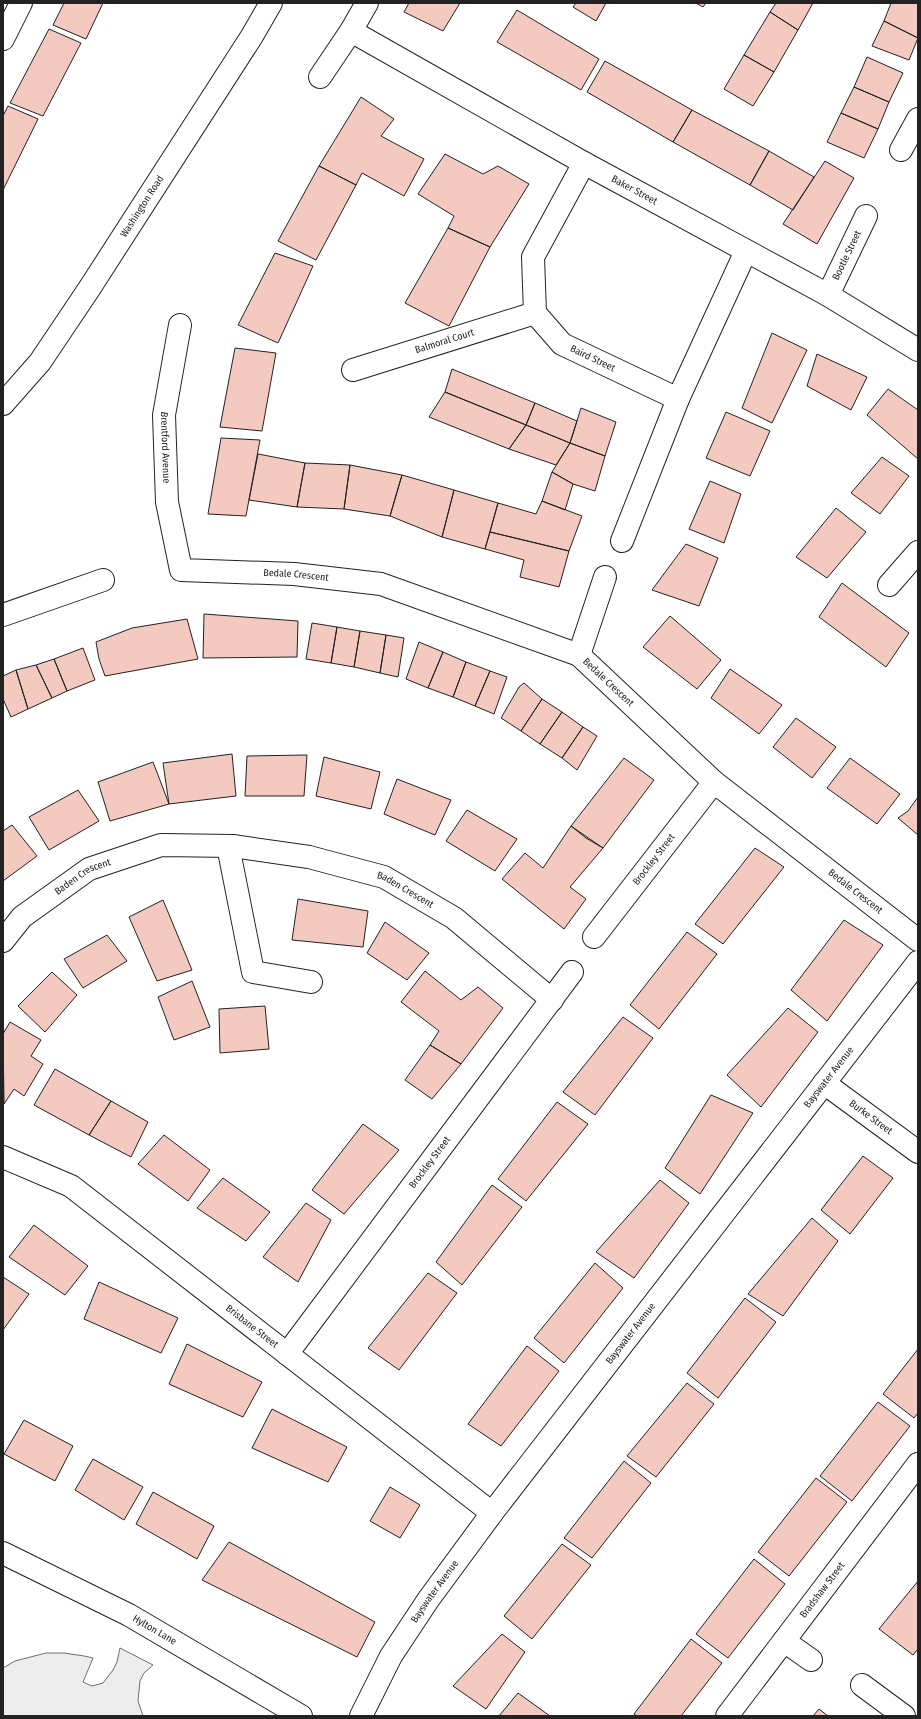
<svg xmlns="http://www.w3.org/2000/svg" width="921" height="1719" font-family="'Fira Sans Condensed',sans-serif">
  <style>
    .parking { fill: #ededed; stroke: #6f6f6f }
    .building { fill: #f3c9c0; stroke: #222 }
    .lines { fill: none; stroke-linecap: round; stroke-linejoin: round }
    .minor-casing { stroke: #222; stroke-width: 24 }
    .minor { stroke: #fff; stroke-width: 22 }
    .labels { text-anchor: middle; dominant-baseline: central; stroke-width: 3; stroke-linejoin: round; paint-order: stroke }
    .street-label { font-size: 10px; fill: #222; stroke: #fff }
  </style>
  <rect width="100%" height="100%" fill="#fff"/>
  <path class="parking" d="M 120,1648 L 153,1665 L 144,1673 L 140,1681 L 138,1701 L 143,1716 L 3,1716 L 3,1668 L 15,1661 L 46,1653 L 64,1653 L 84,1656 L 93,1658 L 83,1682 L 92,1686 L 103,1683 L 113,1670 L 117,1662 Z"/>
  <path class="building" d="M 64,3 L 103,3 L 86,39 L 53,25 Z
    M 409,3 L 460,3 L 443,31 L 404,12 Z
    M 576,3 L 606,3 L 596,21 L 573,7 Z
    M 696,3 L 706,3 L 703,7 Z
    M 776,3 L 813,3 L 798,30 L 770,12 Z
    M 891,3 L 918,3 L 918,38 L 884,21 Z
    M 517,10 L 599,59 L 581,90 L 497,42 Z
    M 770,12 L 798,30 L 774,72 L 744,55 Z
    M 884,21 L 918,38 L 909,60 L 872,46 Z
    M 49,29 L 81,43 L 43,116 L 10,103 Z
    M 744,55 L 774,72 L 753,106 L 724,89 Z
    M 867,57 L 903,73 L 889,102 L 854,87 Z
    M 605,61 L 692,110 L 673,142 L 587,92 Z
    M 854,87 L 889,102 L 878,129 L 841,113 Z
    M 361,97 L 394,119 L 381,136 L 424,159 L 404,196 L 362,173 L 356,185 L 319,166 Z
    M 8,106 L 38,119 L 3,190 L 3,116 Z
    M 692,110 L 769,151 L 750,185 L 673,142 Z
    M 841,113 L 878,129 L 864,158 L 827,142 Z
    M 769,151 L 814,177 L 793,210 L 750,185 Z
    M 445,154 L 483,174 L 498,166 L 529,184 L 490,247 L 448,228 L 454,216 L 418,194 Z
    M 825,161 L 854,178 L 817,244 L 783,224 Z
    M 319,166 L 356,185 L 316,260 L 278,241 Z
    M 448,228 L 490,247 L 449,326 L 405,303 Z
    M 275,253 L 313,266 L 278,343 L 238,325 Z
    M 772,333 L 807,350 L 772,423 L 742,408 Z
    M 235,348 L 276,353 L 262,431 L 220,427 Z
    M 817,354 L 867,377 L 851,410 L 807,386 Z
    M 452,369 L 535,403 L 526,425 L 445,392 Z
    M 888,389 L 918,410 L 918,459 L 867,415 Z
    M 445,392 L 526,425 L 509,449 L 429,417 Z
    M 535,403 L 577,421 L 570,443 L 526,425 Z
    M 581,408 L 616,422 L 605,456 L 570,443 Z
    M 726,412 L 770,431 L 750,476 L 706,458 Z
    M 526,425 L 570,443 L 556,465 L 509,449 Z
    M 221,438 L 260,440 L 246,516 L 208,514 Z
    M 570,443 L 605,456 L 595,491 L 573,484 L 552,472 Z
    M 258,454 L 305,463 L 297,507 L 249,500 Z
    M 882,457 L 909,476 L 880,514 L 851,493 Z
    M 305,463 L 350,465 L 344,509 L 297,507 Z
    M 350,465 L 402,475 L 390,516 L 344,509 Z
    M 552,472 L 573,484 L 565,510 L 542,501 Z
    M 402,475 L 454,490 L 442,537 L 390,516 Z
    M 710,481 L 741,494 L 724,543 L 689,529 Z
    M 454,490 L 498,503 L 485,549 L 442,537 Z
    M 542,501 L 582,516 L 569,551 L 490,532 L 498,503 L 536,514 Z
    M 836,508 L 866,532 L 827,578 L 796,557 Z
    M 490,532 L 569,551 L 559,587 L 520,577 L 524,560 L 485,549 Z
    M 686,544 L 718,558 L 699,606 L 652,590 Z
    M 842,583 L 909,633 L 886,667 L 819,617 Z
    M 204,614 L 298,621 L 297,657 L 203,658 Z
    M 670,616 L 721,660 L 697,689 L 643,647 Z
    M 187,619 L 198,659 L 105,676 L 99,659 L 96,642 L 132,628 Z
    M 312,623 L 337,627 L 331,663 L 306,659 Z
    M 337,627 L 360,631 L 354,667 L 331,663 Z
    M 360,631 L 386,635 L 380,673 L 354,667 Z
    M 386,635 L 404,638 L 398,677 L 380,673 Z
    M 419,642 L 443,652 L 428,688 L 406,679 Z
    M 83,648 L 95,680 L 67,691 L 54,659 Z
    M 443,652 L 466,662 L 453,697 L 428,688 Z
    M 54,659 L 67,691 L 52,698 L 36,665 Z
    M 466,662 L 490,671 L 475,706 L 453,697 Z
    M 36,665 L 52,698 L 28,709 L 16,670 Z
    M 730,669 L 782,705 L 759,734 L 711,698 Z
    M 16,670 L 28,709 L 11,717 L 3,699 L 3,676 Z
    M 490,671 L 507,677 L 494,714 L 475,706 Z
    M 524,683 L 542,699 L 521,731 L 501,718 L 519,687 Z
    M 542,699 L 562,712 L 540,744 L 521,731 Z
    M 562,712 L 583,727 L 562,758 L 540,744 Z
    M 796,718 L 836,747 L 812,778 L 773,747 Z
    M 583,727 L 597,736 L 577,770 L 562,758 Z
    M 232,754 L 236,796 L 169,804 L 163,763 Z
    M 307,755 L 304,796 L 245,796 L 247,756 Z
    M 324,757 L 380,772 L 371,809 L 316,796 Z
    M 624,758 L 654,780 L 603,848 L 586,838 L 571,826 Z
    M 850,758 L 900,794 L 877,824 L 827,788 Z
    M 153,762 L 169,804 L 110,821 L 98,782 Z
    M 397,779 L 451,800 L 435,835 L 384,814 Z
    M 78,790 L 99,821 L 49,850 L 29,817 Z
    M 918,797 L 918,835 L 898,818 L 908,811 Z
    M 467,810 L 517,839 L 495,871 L 446,841 Z
    M 12,825 L 37,856 L 3,881 L 3,831 Z
    M 571,826 L 603,848 L 570,887 L 586,899 L 564,929 L 502,879 L 525,853 L 543,868 Z
    M 755,848 L 784,867 L 723,944 L 695,924 Z
    M 298,899 L 368,911 L 363,947 L 292,940 Z
    M 163,900 L 192,970 L 157,981 L 129,917 Z
    M 844,920 L 883,945 L 827,1021 L 791,990 Z
    M 385,922 L 429,953 L 407,980 L 367,953 Z
    M 687,932 L 717,954 L 659,1029 L 630,1005 Z
    M 107,935 L 127,961 L 83,988 L 64,959 Z
    M 425,971 L 461,1000 L 478,987 L 503,1008 L 461,1064 L 430,1045 L 439,1031 L 401,1002 Z
    M 52,972 L 77,995 L 45,1032 L 18,1006 Z
    M 192,981 L 210,1027 L 174,1040 L 158,997 Z
    M 265,1006 L 269,1049 L 220,1053 L 219,1009 Z
    M 788,1008 L 818,1032 L 761,1107 L 727,1075 Z
    M 623,1017 L 653,1038 L 595,1115 L 563,1092 Z
    M 10,1022 L 41,1040 L 31,1056 L 43,1064 L 24,1096 L 14,1089 L 4,1104 L 3,1034 Z
    M 430,1045 L 461,1064 L 432,1099 L 405,1080 Z
    M 55,1069 L 111,1101 L 89,1135 L 34,1105 Z
    M 711,1095 L 753,1113 L 700,1194 L 665,1168 Z
    M 111,1101 L 148,1122 L 131,1157 L 89,1135 Z
    M 557,1102 L 588,1124 L 526,1201 L 498,1179 Z
    M 363,1124 L 399,1150 L 344,1214 L 312,1190 Z
    M 164,1135 L 210,1170 L 188,1201 L 138,1164 Z
    M 863,1156 L 893,1178 L 850,1234 L 821,1210 Z
    M 223,1178 L 270,1212 L 246,1241 L 197,1208 Z
    M 660,1180 L 689,1203 L 634,1278 L 596,1252 Z
    M 492,1185 L 522,1207 L 462,1285 L 436,1262 Z
    M 306,1203 L 331,1220 L 298,1282 L 263,1257 Z
    M 812,1218 L 838,1241 L 783,1316 L 748,1294 Z
    M 34,1225 L 88,1266 L 65,1295 L 9,1257 Z
    M 595,1263 L 623,1288 L 564,1363 L 534,1338 Z
    M 428,1273 L 457,1293 L 399,1370 L 368,1348 Z
    M 3,1277 L 29,1294 L 3,1330 Z
    M 99,1282 L 178,1318 L 161,1353 L 84,1319 Z
    M 745,1298 L 776,1322 L 718,1398 L 687,1373 Z
    M 187,1344 L 262,1382 L 243,1417 L 169,1384 Z
    M 527,1346 L 559,1371 L 501,1446 L 468,1424 Z
    M 918,1349 L 918,1413 L 914,1418 L 883,1394 Z
    M 687,1383 L 714,1404 L 656,1477 L 627,1456 Z
    M 878,1402 L 910,1426 L 852,1501 L 820,1476 Z
    M 272,1409 L 347,1447 L 328,1482 L 252,1448 Z
    M 24,1420 L 73,1446 L 55,1481 L 4,1454 Z
    M 93,1459 L 143,1487 L 124,1520 L 75,1490 Z
    M 624,1461 L 651,1483 L 592,1558 L 564,1538 Z
    M 816,1478 L 847,1502 L 789,1576 L 758,1552 Z
    M 390,1487 L 420,1505 L 400,1538 L 370,1521 Z
    M 153,1492 L 214,1526 L 197,1559 L 136,1524 Z
    M 229,1542 L 375,1622 L 357,1657 L 202,1580 Z
    M 562,1544 L 591,1565 L 532,1639 L 504,1616 Z
    M 754,1559 L 785,1584 L 728,1658 L 696,1634 Z
    M 918,1581 L 918,1649 L 913,1655 L 879,1629 Z
    M 502,1634 L 525,1652 L 486,1709 L 453,1686 Z
    M 691,1639 L 722,1663 L 681,1716 L 637,1716 L 634,1714 Z
    M 518,1693 L 550,1716 L 499,1716 Z
    M 819,1709 L 828,1716 L 813,1716 Z"/>
  <g class="lines">
    <defs>
      <g id="minor">
        <path id="s1" d="M 351,31 L 584,163 L 828,295 L 918,350"/>
        <path d="M 3,39 L 21,3"/>
        <path d="M 320,77 L 351,31 L 367,3"/>
        <path d="M 901,150 L 918,119"/>
        <path id="s2" d="M 584,163 L 533,257 L 535,313 L 562,344 L 678,399"/>
        <path id="s3" d="M 828,295 L 866,216"/>
        <path id="s4" d="M 180,325 L 164,415 L 167,502 L 181,570 L 294,574 L 381,584 L 579,655 L 714,782 L 918,940"/>
        <path id="s5" d="M 353,370 L 535,313"/>
        <path id="s6" d="M 3,404 L 40,362 L 89,289 L 252,36 L 271,3"/>
        <path d="M 622,541 L 678,399 L 746,251"/>
        <path d="M 889,585 L 918,552"/>
        <path d="M 3,615 L 103,580"/>
        <path d="M 579,655 L 605,577"/>
        <path d="M 228,846 L 253,972 L 311,982"/>
        <path id="s7" d="M 594,937 L 714,782"/>
        <path id="s8" d="M 3,941 L 22,917 L 89,869 L 161,845 L 233,846 L 309,857 L 384,877 L 454,918 L 552,1000"/>
        <path id="s9" d="M 824,1083 L 918,1152"/>
        <path id="s10" d="M 3,1157 L 71,1186 L 492,1513"/>
        <path id="s11" d="M 287,1354 L 572,972"/>
        <path id="s12" d="M 3,1553 L 129,1615 L 301,1716"/>
        <path d="M 784,1641 L 811,1660"/>
        <path d="M 862,1685 L 904,1716"/>
        <path id="s13" d="M 361,1716 L 391,1656 L 428,1600 L 492,1513 L 918,962"/>
        <path id="s14" d="M 727,1716 L 918,1464"/>
      </g>
    </defs>
    <use href="#minor" class="minor-casing"/>
    <use href="#minor" class="minor"/>
  </g>
  <g class="labels">
    <g class="street-label">
      <text stroke="none"><textPath href="#s1" startOffset="325">Baker Street</textPath></text>
      <text stroke="none"><textPath href="#s6" startOffset="242">Washington Road</textPath></text>
      <text stroke="none"><textPath href="#s3" startOffset="44">Bootle Street</textPath></text>
      <text stroke="none"><textPath href="#s5" startOffset="96">Balmoral Court</textPath></text>
      <text stroke="none"><textPath href="#s2" startOffset="238">Baird Street</textPath></text>
      <text stroke="none"><textPath href="#s4" startOffset="124">Brentford Avenue</textPath></text>
      <text stroke="none"><textPath href="#s4" startOffset="363">Bedale Crescent</textPath></text>
      <text stroke="none"><textPath href="#s4" startOffset="699">Bedale Crescent</textPath></text>
      <text stroke="none"><textPath href="#s7" startOffset="98">Brockley Street</textPath></text>
      <text stroke="none"><textPath href="#s8" startOffset="104">Baden Crescent</textPath></text>
      <text stroke="none"><textPath href="#s8" startOffset="440">Baden Crescent</textPath></text>
      <text stroke="none"><textPath href="#s4" startOffset="1023">Bedale Crescent</textPath></text>
      <text stroke="none"><textPath href="#s13" startOffset="793">Bayswater Avenue</textPath></text>
      <text stroke="none"><textPath href="#s9" startOffset="58">Burke Street</textPath></text>
      <text stroke="none"><textPath href="#s11" startOffset="239">Brockley Street</textPath></text>
      <text stroke="none"><textPath href="#s10" startOffset="303">Brisbane Street</textPath></text>
      <text stroke="none"><textPath href="#s13" startOffset="469">Bayswater Avenue</textPath></text>
      <text stroke="none"><textPath href="#s14" startOffset="158">Bradshaw Street</textPath></text>
      <text stroke="none"><textPath href="#s13" startOffset="145">Bayswater Avenue</textPath></text>
      <text stroke="none"><textPath href="#s12" startOffset="170">Hylton Lane</textPath></text>
    </g>
  </g>
  <rect width="921" height="1719" fill="none" stroke="#222222" stroke-width="8"/>
</svg>
